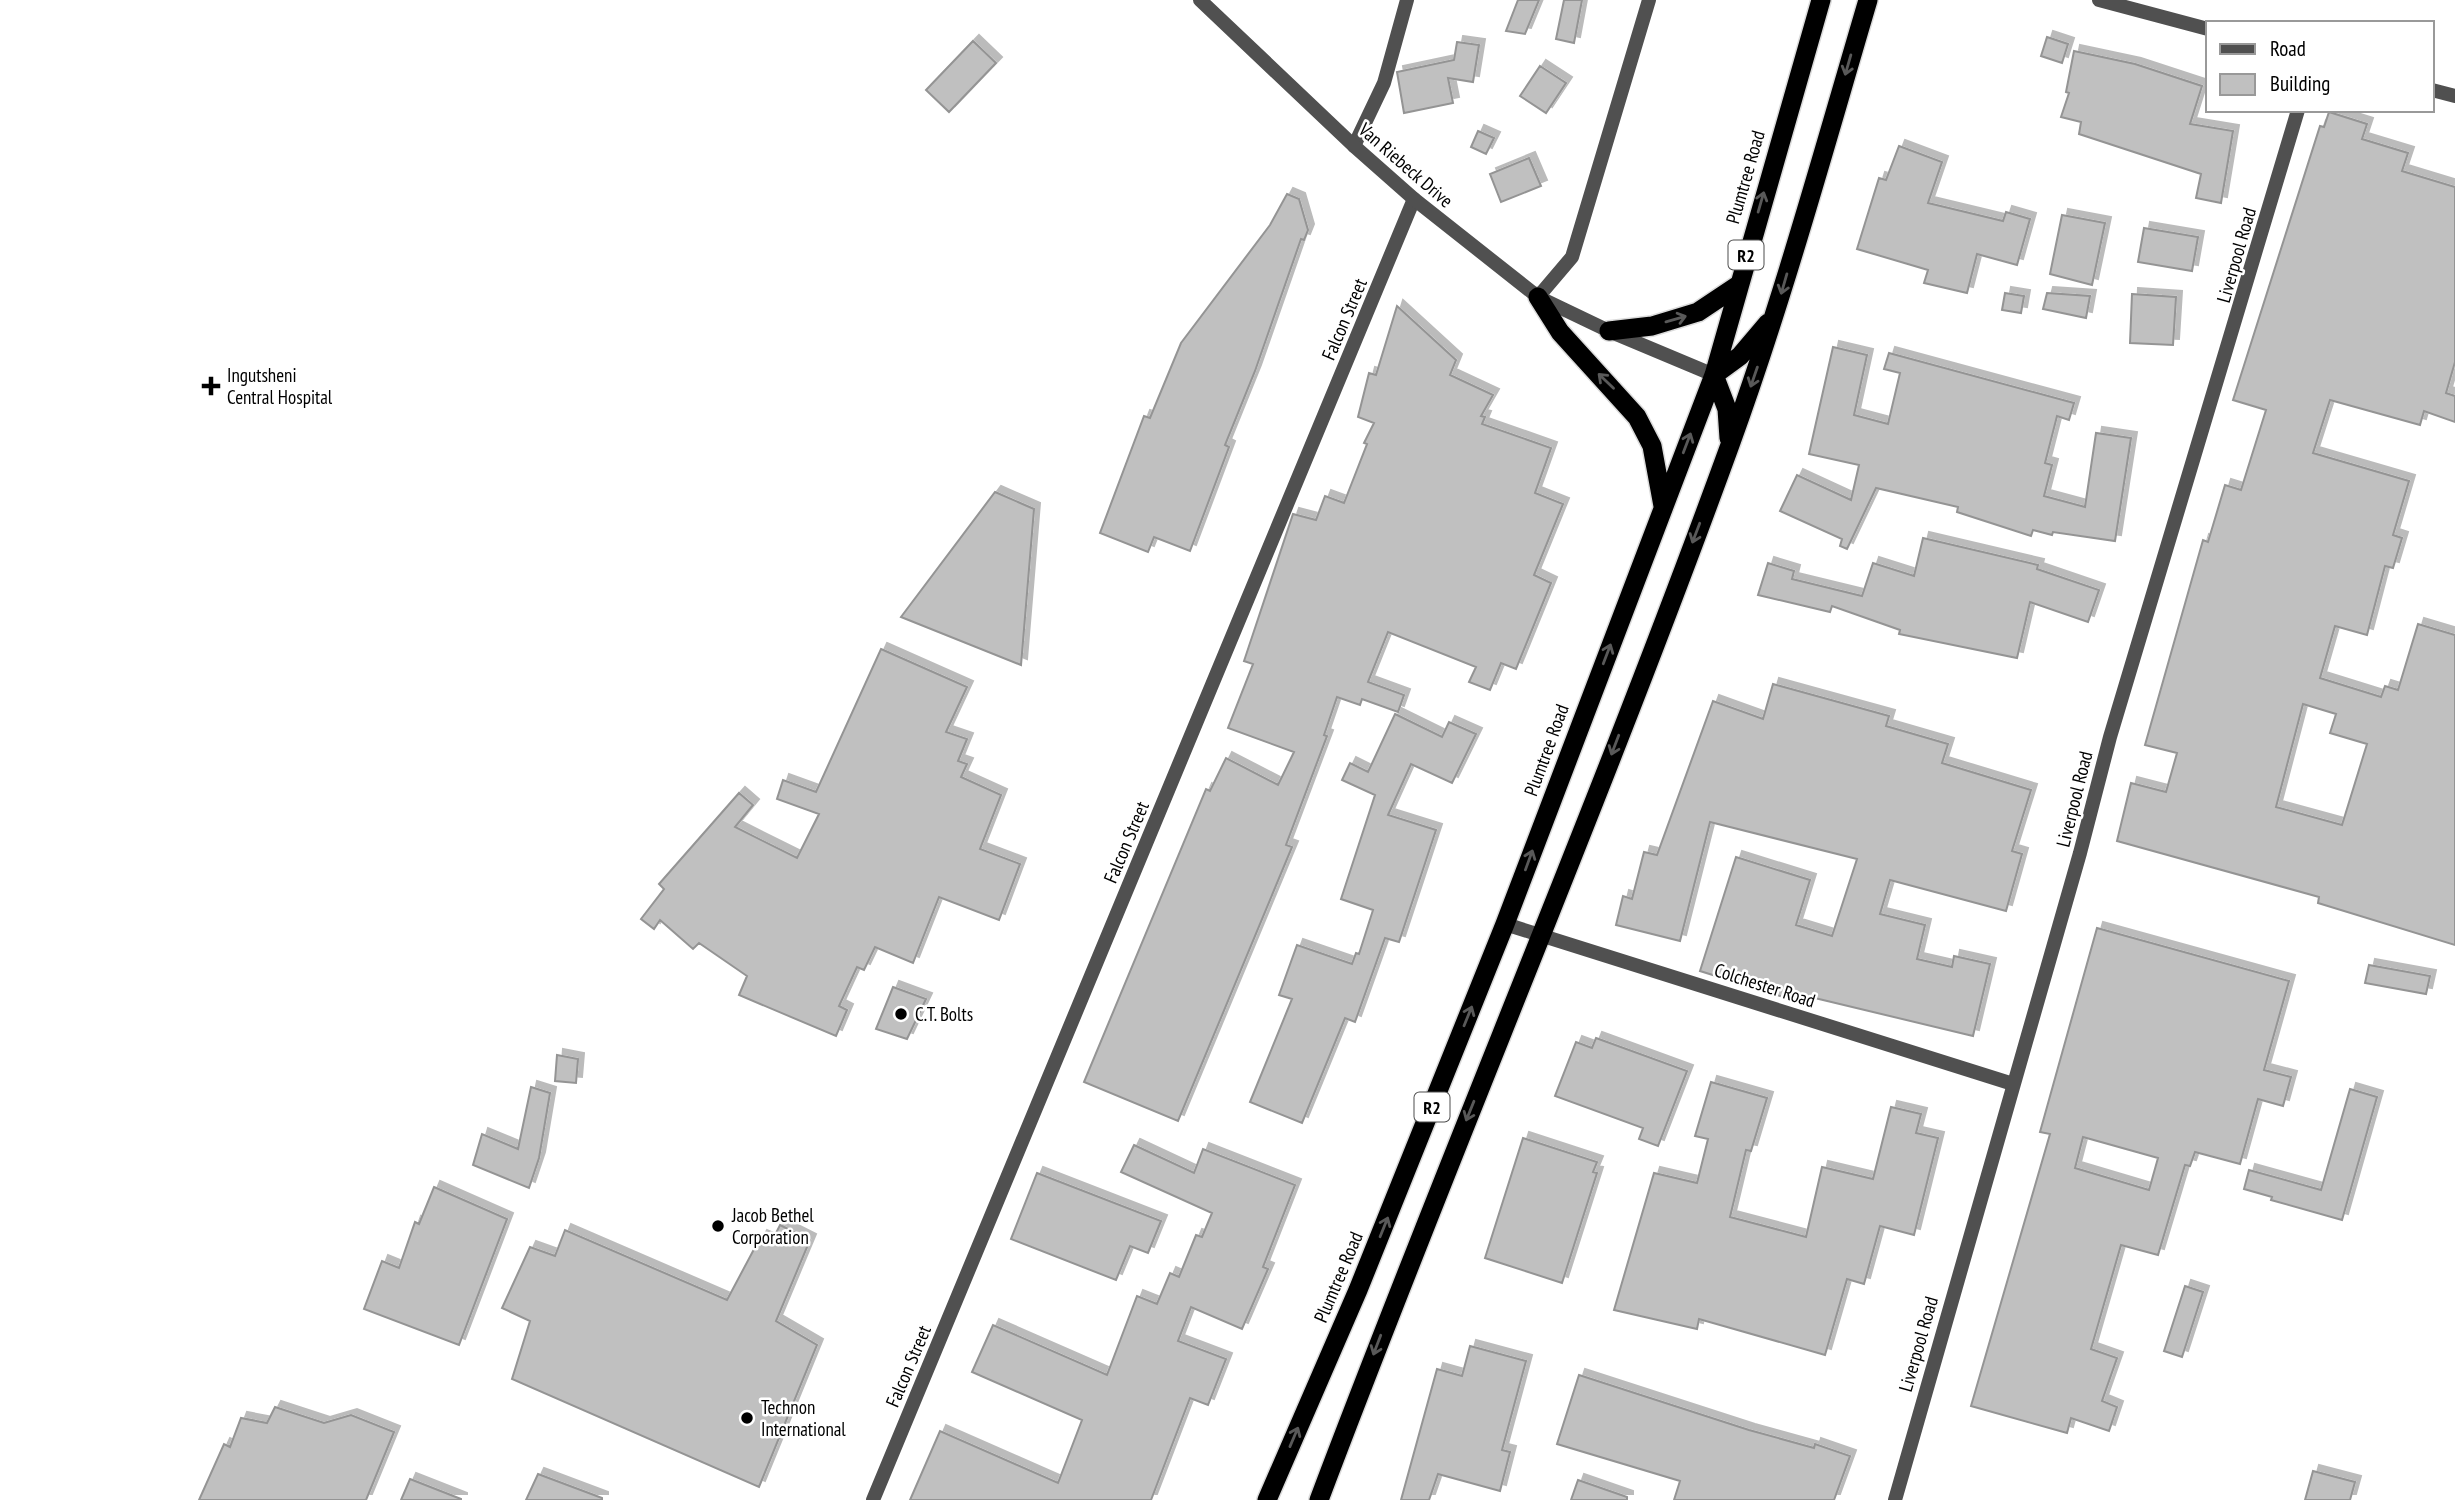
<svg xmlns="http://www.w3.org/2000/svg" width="2455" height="1500" font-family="'PT Sans Narrow',sans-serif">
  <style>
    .building { fill: #c0c0c0; stroke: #949494; stroke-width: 2; fill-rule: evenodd; filter: url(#shadow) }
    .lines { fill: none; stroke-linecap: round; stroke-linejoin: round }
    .trunk-casing { stroke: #dbdbdb; stroke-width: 22 }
    .minor { stroke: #505050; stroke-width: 14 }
    .tertiary { stroke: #505050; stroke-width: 14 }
    .trunk { stroke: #000; stroke-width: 19 }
    .oneway { stroke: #595959 }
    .poi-dot { fill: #000; stroke: #fff; stroke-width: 2.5 }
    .labels { text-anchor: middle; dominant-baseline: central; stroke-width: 5; stroke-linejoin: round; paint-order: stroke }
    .shield { fill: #fff; stroke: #4c4c4c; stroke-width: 2 }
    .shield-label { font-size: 18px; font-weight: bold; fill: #000 }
    .street-label { font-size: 19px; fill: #000; stroke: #fff }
    .poi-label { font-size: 19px; fill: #000; stroke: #fff; text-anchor: start }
  </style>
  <defs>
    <filter id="shadow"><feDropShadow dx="6" dy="-6" stdDeviation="0" flood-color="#0004"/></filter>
  </defs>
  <rect width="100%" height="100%" fill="#fff"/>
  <path class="building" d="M 1518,0 L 1539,0 L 1525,34 L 1506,31 Z
    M 1564,0 L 1582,0 L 1574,43 L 1556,39 Z
    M 2047,37 L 2068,44 L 2062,63 L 2041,56 Z
    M 973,41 L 996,63 L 949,112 L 926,90 Z
    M 1457,42 L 1479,45 L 1473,82 L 1448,78 L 1453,103 L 1404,113 L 1397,72 L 1454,60 Z
    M 2074,51 L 2135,64 L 2202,86 L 2190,124 L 2233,131 L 2221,203 L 2196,198 L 2201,174 L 2079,134 L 2081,122 L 2061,117 L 2069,93 L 2066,92 Z
    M 1540,66 L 1566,83 L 1546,113 L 1520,96 Z
    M 2329,112 L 2367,124 L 2362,139 L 2408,153 L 2402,171 L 2455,187 L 2455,362 L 2446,393 L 2455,396 L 2455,422 L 2424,411 L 2420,425 L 2330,400 L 2313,453 L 2409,481 L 2393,535 L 2402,538 L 2393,568 L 2385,566 L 2367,635 L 2335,626 L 2320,678 L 2381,697 L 2385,686 L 2398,690 L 2418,624 L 2455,635 L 2455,945 L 2318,903 L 2319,897 L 2117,841 L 2131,783 L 2166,792 L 2177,753 L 2145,745 L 2203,540 L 2208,542 L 2225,485 L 2241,490 L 2266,410 L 2233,400 L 2320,126 L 2324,127 ZM 2303,704 L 2336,714 L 2330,733 L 2367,744 L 2342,825 L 2276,807 Z
    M 1478,131 L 1494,138 L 1486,154 L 1471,147 Z
    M 1899,146 L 1942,162 L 1928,203 L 2003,221 L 2006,212 L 2030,219 L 2017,265 L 1977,254 L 1967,293 L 1924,283 L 1928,270 L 1857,249 L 1879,178 L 1886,180 Z
    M 1529,158 L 1541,186 L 1501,202 L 1490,174 Z
    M 1287,194 L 1299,199 L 1308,230 L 1304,240 L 1301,239 L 1255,371 L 1225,445 L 1229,447 L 1190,551 L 1154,537 L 1148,552 L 1100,533 L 1144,416 L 1150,418 L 1181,343 L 1270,225 Z
    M 2062,215 L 2105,223 L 2092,285 L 2050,274 Z
    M 2144,228 L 2198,237 L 2192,271 L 2138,262 Z
    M 2005,293 L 2024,296 L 2021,313 L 2002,310 Z
    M 2047,293 L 2090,296 L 2086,318 L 2043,309 Z
    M 2132,294 L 2176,297 L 2173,345 L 2130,343 Z
    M 1397,306 L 1456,360 L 1450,375 L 1493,395 L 1481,416 L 1485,417 L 1482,424 L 1551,448 L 1535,493 L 1563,504 L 1534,575 L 1551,583 L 1516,669 L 1501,663 L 1490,690 L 1469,682 L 1476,667 L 1388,632 L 1368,682 L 1404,695 L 1398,712 L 1362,699 L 1360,705 L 1337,697 L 1324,735 L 1327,736 L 1286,845 L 1292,847 L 1178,1121 L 1084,1082 L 1206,789 L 1210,791 L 1226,758 L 1278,785 L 1294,752 L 1228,728 L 1253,664 L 1244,661 L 1293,514 L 1316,520 L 1325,496 L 1344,503 L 1367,444 L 1364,443 L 1374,423 L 1358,417 L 1369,373 L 1376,375 Z
    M 1833,347 L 1867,355 L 1854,415 L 1888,424 L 1900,373 L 1884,369 L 1889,353 L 2074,403 L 2069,420 L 2057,416 L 2045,463 L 2052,465 L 2044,496 L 2085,507 L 2096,433 L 2131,438 L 2115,541 L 2053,532 L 2052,535 L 2033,530 L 2031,536 L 1957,512 L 1958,507 L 1876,488 L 1847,549 L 1840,546 L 1842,539 L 1780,511 L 1797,475 L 1851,500 L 1859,465 L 1809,454 Z
    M 995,492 L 1034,509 L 1021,665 L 901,617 Z
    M 1923,538 L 2038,565 L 2037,569 L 2099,590 L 2088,622 L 2030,602 L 2017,658 L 1899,634 L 1900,630 L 1832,606 L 1830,612 L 1758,595 L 1768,563 L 1794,571 L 1792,579 L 1862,596 L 1873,563 L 1914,576 Z
    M 881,649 L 967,687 L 946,732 L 967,739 L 958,761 L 967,764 L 961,777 L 1001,795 L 980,849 L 1020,864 L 999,920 L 939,897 L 913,963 L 875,947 L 864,970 L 857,967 L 839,1006 L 847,1010 L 836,1036 L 739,995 L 747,976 L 699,943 L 693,949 L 660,920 L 654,929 L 641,919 L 664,889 L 659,884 L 739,793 L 753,805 L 735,827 L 797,858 L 819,814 L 777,799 L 783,780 L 816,792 Z
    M 1773,684 L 1889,716 L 1886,726 L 1948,744 L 1942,763 L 2031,790 L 2012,851 L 2022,854 L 2006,911 L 1890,880 L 1880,914 L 1925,925 L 1917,959 L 1952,967 L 1954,956 L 1990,964 L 1973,1036 L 1798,994 L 1796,1001 L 1700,971 L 1736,857 L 1810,880 L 1796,925 L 1832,936 L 1857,859 L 1710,822 L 1680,941 L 1616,925 L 1623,896 L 1632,899 L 1644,852 L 1657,855 L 1713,701 L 1763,719 Z
    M 1395,714 L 1442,737 L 1449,722 L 1476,734 L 1452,783 L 1411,764 L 1388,815 L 1436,830 L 1399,942 L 1385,938 L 1355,1022 L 1345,1018 L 1302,1123 L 1250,1102 L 1292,999 L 1279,995 L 1297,945 L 1352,964 L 1356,953 L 1359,954 L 1373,910 L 1341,899 L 1375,795 L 1342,780 L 1350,763 L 1368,772 Z
    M 2097,928 L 2289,981 L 2264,1070 L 2291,1077 L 2283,1106 L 2258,1099 L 2240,1164 L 2195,1152 L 2190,1166 L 2185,1165 L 2158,1255 L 2121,1245 L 2091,1349 L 2117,1358 L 2102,1401 L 2117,1407 L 2109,1431 L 2071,1418 L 2067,1433 L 1971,1406 L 2050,1134 L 2040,1132 ZM 2083,1137 L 2158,1158 L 2149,1190 L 2075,1168 Z
    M 2369,965 L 2430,976 L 2426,994 L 2365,983 Z
    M 893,987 L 926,999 L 907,1039 L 876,1029 Z
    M 1596,1038 L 1687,1071 L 1658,1146 L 1639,1139 L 1643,1128 L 1555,1096 L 1576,1042 L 1592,1048 Z
    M 557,1055 L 578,1059 L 576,1083 L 555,1081 Z
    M 1711,1082 L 1767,1098 L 1751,1151 L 1746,1150 L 1730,1217 L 1806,1237 L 1822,1167 L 1873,1179 L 1891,1107 L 1921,1114 L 1916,1133 L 1938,1138 L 1914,1235 L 1880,1226 L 1864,1284 L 1847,1279 L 1825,1355 L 1699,1319 L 1697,1329 L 1614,1310 L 1654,1173 L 1697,1183 L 1708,1139 L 1695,1136 Z
    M 531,1087 L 550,1093 L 539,1158 L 529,1188 L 473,1165 L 482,1134 L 518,1149 Z
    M 2350,1089 L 2377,1097 L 2342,1220 L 2271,1200 L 2272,1197 L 2244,1189 L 2249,1170 L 2321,1190 Z
    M 1523,1138 L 1597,1162 L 1593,1172 L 1597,1173 L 1562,1283 L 1485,1258 Z
    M 1134,1145 L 1194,1173 L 1203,1149 L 1295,1185 L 1263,1267 L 1268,1269 L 1242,1329 L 1191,1307 L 1178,1341 L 1226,1359 L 1208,1405 L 1190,1398 L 1151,1500 L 910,1500 L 940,1431 L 1058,1483 L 1082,1420 L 972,1372 L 993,1325 L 1107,1375 L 1137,1296 L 1157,1304 L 1170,1273 L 1179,1277 L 1196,1235 L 1202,1237 L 1212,1213 L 1121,1172 Z
    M 1037,1173 L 1161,1221 L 1148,1253 L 1130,1246 L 1116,1280 L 1011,1239 Z
    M 434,1187 L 507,1219 L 459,1345 L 364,1309 L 382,1261 L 399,1268 L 415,1222 L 419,1224 Z
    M 780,1225 L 810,1240 L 776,1321 L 817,1345 L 759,1487 L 512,1379 L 530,1321 L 502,1308 L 530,1247 L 555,1256 L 565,1230 L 727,1300 L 761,1236 L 772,1241 Z
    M 2185,1286 L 2203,1292 L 2182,1357 L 2164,1351 Z
    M 1470,1346 L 1526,1361 L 1502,1450 L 1510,1452 L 1500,1491 L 1438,1474 L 1429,1500 L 1401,1500 L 1437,1369 L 1462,1376 Z
    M 1579,1375 L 1749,1430 L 1814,1448 L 1815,1444 L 1850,1456 L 1834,1500 L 1674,1500 L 1680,1481 L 1557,1444 Z
    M 275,1407 L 324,1423 L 351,1415 L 394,1432 L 366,1500 L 199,1500 L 224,1444 L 230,1447 L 241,1418 L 267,1423 Z
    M 2313,1471 L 2355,1482 L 2350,1500 L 2305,1500 Z
    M 538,1474 L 602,1498 L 602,1500 L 526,1500 Z
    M 410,1479 L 461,1499 L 461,1500 L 401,1500 Z
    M 1578,1480 L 1627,1497 L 1627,1500 L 1571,1500 Z"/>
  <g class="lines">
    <defs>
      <path id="trunk" d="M 1538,297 L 1560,332 L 1637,417 L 1652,446 L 1663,506
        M 1609,331 L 1652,326 L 1698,312 L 1737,286
        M 1729,438 L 1727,409 L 1714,375 L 1740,356 L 1768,323
        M 1267,1500 L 1358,1290 L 1505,924 L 1714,375 L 1821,0
        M 1319,1500 C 1452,1147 1601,800 1730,445 C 1783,299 1824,149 1868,0"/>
    </defs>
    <use href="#trunk" class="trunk-casing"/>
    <path class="minor" d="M 2099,0 L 2208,29
      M 2432,90 L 2455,96
      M 1354,146 L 1384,83 L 1407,0
      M 1538,297 L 1572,257 L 1649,0
      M 1505,924 L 2013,1084
      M 873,1500 L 1414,199
      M 1895,1500 L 2080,853 L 2110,737 L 2298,110"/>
    <path class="tertiary" d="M 1200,0 L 1354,146 L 1414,199 L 1538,297 L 1609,331 L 1714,375"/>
    <use href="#trunk" class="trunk"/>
  </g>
  <defs><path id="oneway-shaft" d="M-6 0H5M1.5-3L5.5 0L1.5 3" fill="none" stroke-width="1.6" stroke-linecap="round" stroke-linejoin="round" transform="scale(1.75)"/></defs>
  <g class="oneway">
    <use href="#oneway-shaft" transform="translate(1848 65) rotate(106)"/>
    <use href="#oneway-shaft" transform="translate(1761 202) rotate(-74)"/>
    <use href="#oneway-shaft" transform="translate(1784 284) rotate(106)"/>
    <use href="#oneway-shaft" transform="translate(1676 319) rotate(-16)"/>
    <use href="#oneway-shaft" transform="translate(1754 377) rotate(109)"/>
    <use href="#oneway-shaft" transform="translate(1606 381) rotate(-136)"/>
    <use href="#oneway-shaft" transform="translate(1687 443) rotate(-69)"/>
    <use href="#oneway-shaft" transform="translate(1696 533) rotate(111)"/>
    <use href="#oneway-shaft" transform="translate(1607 654) rotate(-69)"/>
    <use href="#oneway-shaft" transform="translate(1615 745) rotate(111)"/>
    <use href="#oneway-shaft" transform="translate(1529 860) rotate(-70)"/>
    <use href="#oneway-shaft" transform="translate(1468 1016) rotate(-68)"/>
    <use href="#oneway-shaft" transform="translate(1470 1111) rotate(112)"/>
    <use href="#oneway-shaft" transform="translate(1384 1227) rotate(-68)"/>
    <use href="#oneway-shaft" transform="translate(1377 1345) rotate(111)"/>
    <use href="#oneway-shaft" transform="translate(1294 1437) rotate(-67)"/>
  </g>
  <g class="poi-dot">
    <path d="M207.5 375.5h7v7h7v7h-7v7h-7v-7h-7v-7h7z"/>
    <circle cx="901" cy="1014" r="7"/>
    <circle cx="718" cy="1226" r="7"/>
    <circle cx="747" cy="1418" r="7"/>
  </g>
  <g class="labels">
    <g class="shield">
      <rect x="1728.5" y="240.5" width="35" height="29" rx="5"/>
      <rect x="1414.5" y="1092.5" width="35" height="29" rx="5"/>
    </g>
    <g class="shield-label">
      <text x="1746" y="255">R2</text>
      <text x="1432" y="1107">R2</text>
    </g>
    <g class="street-label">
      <text transform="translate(1406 165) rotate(41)">Van Riebeck Drive</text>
      <text transform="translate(1745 177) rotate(-74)">Plumtree Road</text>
      <text transform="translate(2236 255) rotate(-74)">Liverpool Road</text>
      <text transform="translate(1344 319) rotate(-67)">Falcon Street</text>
      <text transform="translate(1546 750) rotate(-70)">Plumtree Road</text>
      <text transform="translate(2074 799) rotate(-76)">Liverpool Road</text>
      <text transform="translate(1126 842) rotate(-67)">Falcon Street</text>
      <text transform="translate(1765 985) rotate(18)">Colchester Road</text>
      <text transform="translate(1338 1277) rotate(-67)">Plumtree Road</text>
      <text transform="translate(1918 1344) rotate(-74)">Liverpool Road</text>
      <text transform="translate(908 1366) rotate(-67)">Falcon Street</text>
    </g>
    <g class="poi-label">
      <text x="227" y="375">Ingutsheni<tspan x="227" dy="22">Central Hospital</tspan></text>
      <text x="915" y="1014">C.T. Bolts</text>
      <text x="732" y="1215">Jacob Bethel<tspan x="732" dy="22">Corporation</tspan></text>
      <text x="761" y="1407">Technon<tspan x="761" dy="22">International</tspan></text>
    </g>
  </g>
  <rect x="2206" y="21" width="228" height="91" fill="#ffffff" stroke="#999999" stroke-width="2"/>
  <rect x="2220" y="44" width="35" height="10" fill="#505050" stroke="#999999" stroke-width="2"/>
  <text x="2270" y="56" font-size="21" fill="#000000">Road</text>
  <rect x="2220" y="74" width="35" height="21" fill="#c0c0c0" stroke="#999999" stroke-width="2"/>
  <text x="2270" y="91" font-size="21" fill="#000000">Building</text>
</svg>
